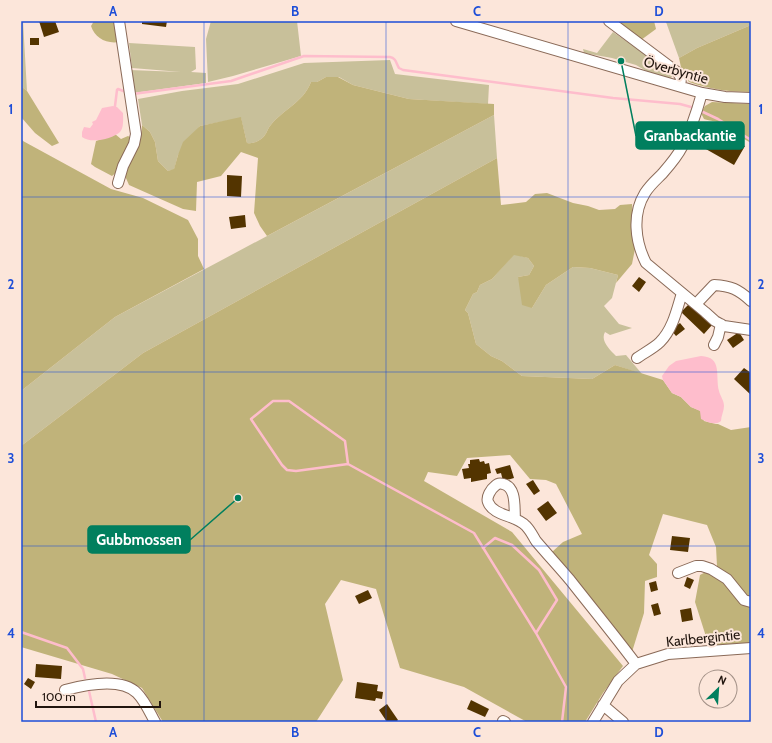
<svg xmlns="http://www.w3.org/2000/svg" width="772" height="743" font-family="Cabin,sans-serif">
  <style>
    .green { fill: #c8c09a }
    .forest { fill: #c0b37a }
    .water { fill: #febdcc }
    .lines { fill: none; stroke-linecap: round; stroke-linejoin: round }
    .stream { stroke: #febdcc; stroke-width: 2.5 }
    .building { fill: #533400 }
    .minor-casing { stroke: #8a6a58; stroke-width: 12 }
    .minor { stroke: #fff; stroke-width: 10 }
    .grid { fill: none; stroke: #1d4ed8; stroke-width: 1; stroke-opacity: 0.55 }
    .labels { text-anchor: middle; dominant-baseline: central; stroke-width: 4; stroke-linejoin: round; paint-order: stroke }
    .street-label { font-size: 14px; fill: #21150e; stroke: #fce6da }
    .leader { fill: none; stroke: #017f5e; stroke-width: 1.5 }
    .callout-dot { fill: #017f5e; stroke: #fce6da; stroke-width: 1.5 }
    .callout { fill: #017f5e; stroke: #017f5e; stroke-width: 1.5 }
    .callout-label { font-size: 15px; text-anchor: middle; font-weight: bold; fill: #fff }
    .neatline { fill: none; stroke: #1d4ed8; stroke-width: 1.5 }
    .grid-label { font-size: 13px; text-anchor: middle; font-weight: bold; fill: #1d4ed8 }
  </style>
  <rect width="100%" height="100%" fill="#fce6da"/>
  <path class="green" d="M 21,21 L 23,21 L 27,91 L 21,86 Z
    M 211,21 L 297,21 L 301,56 L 233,76 L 208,82 L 206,39 Z
    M 668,21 L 751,21 L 751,25 L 697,48 L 679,58 L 666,22 Z
    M 613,32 L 671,72 L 672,77 L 669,79 L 648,72 L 636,65 L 612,58 L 584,53 L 583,49 L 597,53 Z
    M 129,43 L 195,47 L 196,69 L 191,72 L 206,73 L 206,83 L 133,93 L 130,70 L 181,72 L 132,68 Z
    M 390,60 L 395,74 L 489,85 L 488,104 L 409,99 L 353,85 L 339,77 L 326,77 L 317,82 L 311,82 C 302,104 284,108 270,126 C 267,130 266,136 261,139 C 256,142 253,144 247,143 L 241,118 L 200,126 L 178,155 L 174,170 L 168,171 L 158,161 L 155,142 L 150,132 L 142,125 L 138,99 L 182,91 L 238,84 L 304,63 Z
    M 494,115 L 497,158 L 143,353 L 21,446 L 21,391 L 115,317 Z
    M 514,254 L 528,258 L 534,266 L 529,275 L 518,277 L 532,308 L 546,285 L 573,267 L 590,268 L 618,275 L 612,298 L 604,306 L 619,324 L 632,328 L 610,335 L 605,332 C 600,341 610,350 616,356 L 626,355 L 642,374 L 615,365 L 592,379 L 522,376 L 502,361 L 491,356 L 476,344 L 468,313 L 465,310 L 473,294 L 477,292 L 480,285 L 492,279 Z"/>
  <path class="forest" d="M 94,21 L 114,21 L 119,42 C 106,44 95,38 91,26 Z
    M 617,21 L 654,21 L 656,29 L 641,40 Z
    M 751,25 L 751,92 C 730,92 709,89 689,82 L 682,72 L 679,58 L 697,48 Z
    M 326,77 L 338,77 L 353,85 L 409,99 L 494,104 L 494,115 L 267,236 L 260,226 L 254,213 L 258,158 L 241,152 L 221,176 L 197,182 L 196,211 L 183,209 L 129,185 L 125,176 L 123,166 C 133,152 142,143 142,125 L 150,132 L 155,142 L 158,161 L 168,171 L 174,169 L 178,155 L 183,142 L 200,126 L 241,117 L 247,143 C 253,144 256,142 261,139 C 266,136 267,130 270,126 C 284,108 302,104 311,82 L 317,82 Z
    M 21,86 L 27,91 L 59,143 L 52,146 L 35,133 L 21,117 Z
    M 712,102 L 751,104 L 751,143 C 742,138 732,131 723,125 C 718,121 710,121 704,119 L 701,113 L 705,106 Z
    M 115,134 L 121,139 L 128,136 L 132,138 L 117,172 L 112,176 L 95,167 L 91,164 L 96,141 Z
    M 21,138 L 23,141 L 111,189 L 143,198 L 188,220 L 198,239 L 198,256 L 204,269 L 115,317 L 21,391 Z
    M 497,158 L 501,205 L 526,202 L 535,194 L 547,193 L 573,203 L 588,206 L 599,210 L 615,209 L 620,205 L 632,204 L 635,249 L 632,264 L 616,283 L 618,275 L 590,268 L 573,267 L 546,285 L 532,308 L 522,305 L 518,277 L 529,275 L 534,266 L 528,258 L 514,255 L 492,279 L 480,285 L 477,292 L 473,294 L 465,310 L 468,313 L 476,344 L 491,356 L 502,361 L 522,376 L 592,379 L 615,365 L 663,380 L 672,393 L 681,397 L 691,407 L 701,411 L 704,421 L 716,424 L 718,424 L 731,430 L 751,427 L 751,643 L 709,646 L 695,602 L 700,575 L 717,566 L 716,547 L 707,525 L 663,514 L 649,555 L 657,564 L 657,577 L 645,581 L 644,613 L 632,652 L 552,552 L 563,542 L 582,534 L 556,484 L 546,480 L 530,479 L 510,455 L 467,458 L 457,476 L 428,472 L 424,481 L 512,532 L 623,666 L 603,693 L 585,722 L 527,722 L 464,687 L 400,668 L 376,589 L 341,580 L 325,604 L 343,680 L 316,722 L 163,722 L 142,688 L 112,674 L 21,647 L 21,446 L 143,353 Z"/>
  <path class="water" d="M 113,106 L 117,107 L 123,113 C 123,118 124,128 120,132 C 112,139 91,144 82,137 L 82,132 L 84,127 L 90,128 L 93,124 L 92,122 L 96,120 L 102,108 Z
    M 701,356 C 723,357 715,376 719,391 C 720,396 724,400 724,406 C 724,411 721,416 721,421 C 716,426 707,422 701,419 L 700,411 L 691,407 L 681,397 L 672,393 L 663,380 L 662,376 L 669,366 L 676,361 Z"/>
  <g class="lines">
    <path class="stream" d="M 133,94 L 231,81 L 304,56 L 390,57 C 396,58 396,63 399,68 L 403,70 L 613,98 L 680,104 L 691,107
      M 115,106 L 117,90 L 118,89 L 126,92
      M 703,112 L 718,119 L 751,140
      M 348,464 L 345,441 L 289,401 L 273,401 L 251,419 L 282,465 L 287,470 L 296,471 L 348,464 L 474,533 L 536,633 L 566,687 L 562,722
      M 483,548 L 495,538 L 512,545 L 539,570 L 557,600 L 536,633
      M 21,632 L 67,648 L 83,669 L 85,678
      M 89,691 L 96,722"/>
  </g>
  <path class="building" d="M 39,21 L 55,21 L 59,32 L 44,37 Z
    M 142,21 L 167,21 L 166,27 L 142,24 Z
    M 30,38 L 39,38 L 39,45 L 30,45 Z
    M 708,125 L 745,146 L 734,165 L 697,144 Z
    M 227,175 L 242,176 L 241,197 L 227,196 Z
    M 245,215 L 246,227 L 231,229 L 229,217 Z
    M 639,277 L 646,282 L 639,292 L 632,286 Z
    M 690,303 L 712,325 L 704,334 L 681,312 Z
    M 680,323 L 685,329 L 676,336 L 671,330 Z
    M 739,332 L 744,340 L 733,348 L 727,340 Z
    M 744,368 L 751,373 L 751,395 L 734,379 Z
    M 479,459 L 480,462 L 484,461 L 485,464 L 489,463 L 491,473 L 487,474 L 487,479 L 471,482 L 471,478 L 464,479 L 462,469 L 469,468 L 468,464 L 470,464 L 470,460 Z
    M 510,465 L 514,478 L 503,481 L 501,473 L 497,474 L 495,469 Z
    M 533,480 L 540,491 L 534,495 L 526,484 Z
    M 548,501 L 557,513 L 546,521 L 537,509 Z
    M 672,536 L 690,538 L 688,552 L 670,550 Z
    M 687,577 L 694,580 L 690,589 L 684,586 Z
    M 656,581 L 658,590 L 651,592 L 649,583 Z
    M 368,590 L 372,598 L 359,604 L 355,596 Z
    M 658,603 L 661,614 L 654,616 L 651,605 Z
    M 691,608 L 693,620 L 682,622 L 680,610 Z
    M 36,664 L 62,666 L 61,679 L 35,677 Z
    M 28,678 L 35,682 L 31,689 L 24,684 Z
    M 357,682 L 378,685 L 377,691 L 383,692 L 382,699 L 376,698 L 375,701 L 355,698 Z
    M 471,700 L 489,709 L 485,717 L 467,709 Z
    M 387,704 L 398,720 L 396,722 L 387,722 L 379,710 Z"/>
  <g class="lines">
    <defs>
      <path id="minor" d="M 456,21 L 702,93 L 725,97 L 751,98
        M 609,21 L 677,72 C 682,77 681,80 680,86
        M 702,93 C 697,111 691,130 682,147 C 677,157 669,166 662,174 C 656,180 650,185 645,193 C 632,214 635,241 646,263 L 705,312 L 715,321 L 724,326 L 751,330
        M 118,183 L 123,166 L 134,144 L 136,134 L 119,21
        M 696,304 L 714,285 C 731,286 738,289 751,301
        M 714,345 L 718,337 L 721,324
        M 637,358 C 644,353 654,348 660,342 C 673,329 677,309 682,293
        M 515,519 C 514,508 517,487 503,484 C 500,483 497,484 495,486 C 491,489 486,497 488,502 C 493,516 516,515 526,526 C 530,530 533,536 536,541 C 547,554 559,567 570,580 C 592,608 615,636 636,664
        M 678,573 L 696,566 L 702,566 L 711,569 L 727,579 L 744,600 L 751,602
        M 65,690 C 84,685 121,677 137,693 C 145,701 150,713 155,722
        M 603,705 L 623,722
        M 503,721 L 505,722
        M 593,722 L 618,681 L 636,664 L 668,654 L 751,648"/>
    </defs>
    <use href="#minor" class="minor-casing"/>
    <use href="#minor" class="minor"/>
  </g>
  <path class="grid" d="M 204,21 L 204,722M 386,21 L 386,722M 568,21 L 568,722M 21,197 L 751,197M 21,372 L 751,372M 21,546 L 751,546"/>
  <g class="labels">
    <g class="street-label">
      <text transform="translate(676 70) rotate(16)">Överbyntie</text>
      <text transform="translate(703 638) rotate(-6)">Karlbergintie</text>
    </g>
  </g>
  <path class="leader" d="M621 61L636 136M238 498L190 540"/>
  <g class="callout-dot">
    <circle cx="621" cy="61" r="4"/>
    <circle cx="238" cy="498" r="4"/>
  </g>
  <g class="callout">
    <rect x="636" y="122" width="108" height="27" rx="4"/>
    <rect x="88" y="526" width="102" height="27" rx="4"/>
  </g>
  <g class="callout-label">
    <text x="690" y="141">Granbackantie</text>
    <text x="139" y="545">Gubbmossen</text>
  </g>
  <rect width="772" height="743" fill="none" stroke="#fce6da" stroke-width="44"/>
  <g transform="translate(718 689) rotate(25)"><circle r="19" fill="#fce6da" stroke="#a49288"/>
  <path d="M0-3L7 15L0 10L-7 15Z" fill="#017f5e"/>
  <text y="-6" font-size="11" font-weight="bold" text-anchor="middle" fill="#21150e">N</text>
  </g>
  <path d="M36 701v6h124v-6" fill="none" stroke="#21150e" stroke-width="2"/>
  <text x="42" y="701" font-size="12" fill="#21150e" stroke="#fce6da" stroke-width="3" paint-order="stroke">100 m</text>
  <rect x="22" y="22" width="728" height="699" class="neatline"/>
  <g class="grid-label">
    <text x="113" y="16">A</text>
    <text x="295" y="16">B</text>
    <text x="477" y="16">C</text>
    <text x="659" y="16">D</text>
    <text x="11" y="114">1</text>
    <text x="761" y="114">1</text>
    <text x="11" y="289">2</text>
    <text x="761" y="289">2</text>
    <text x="11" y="463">3</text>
    <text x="761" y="463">3</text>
    <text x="11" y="638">4</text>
    <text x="761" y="638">4</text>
    <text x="113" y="737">A</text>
    <text x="295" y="737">B</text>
    <text x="477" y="737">C</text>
    <text x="659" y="737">D</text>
  </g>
</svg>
